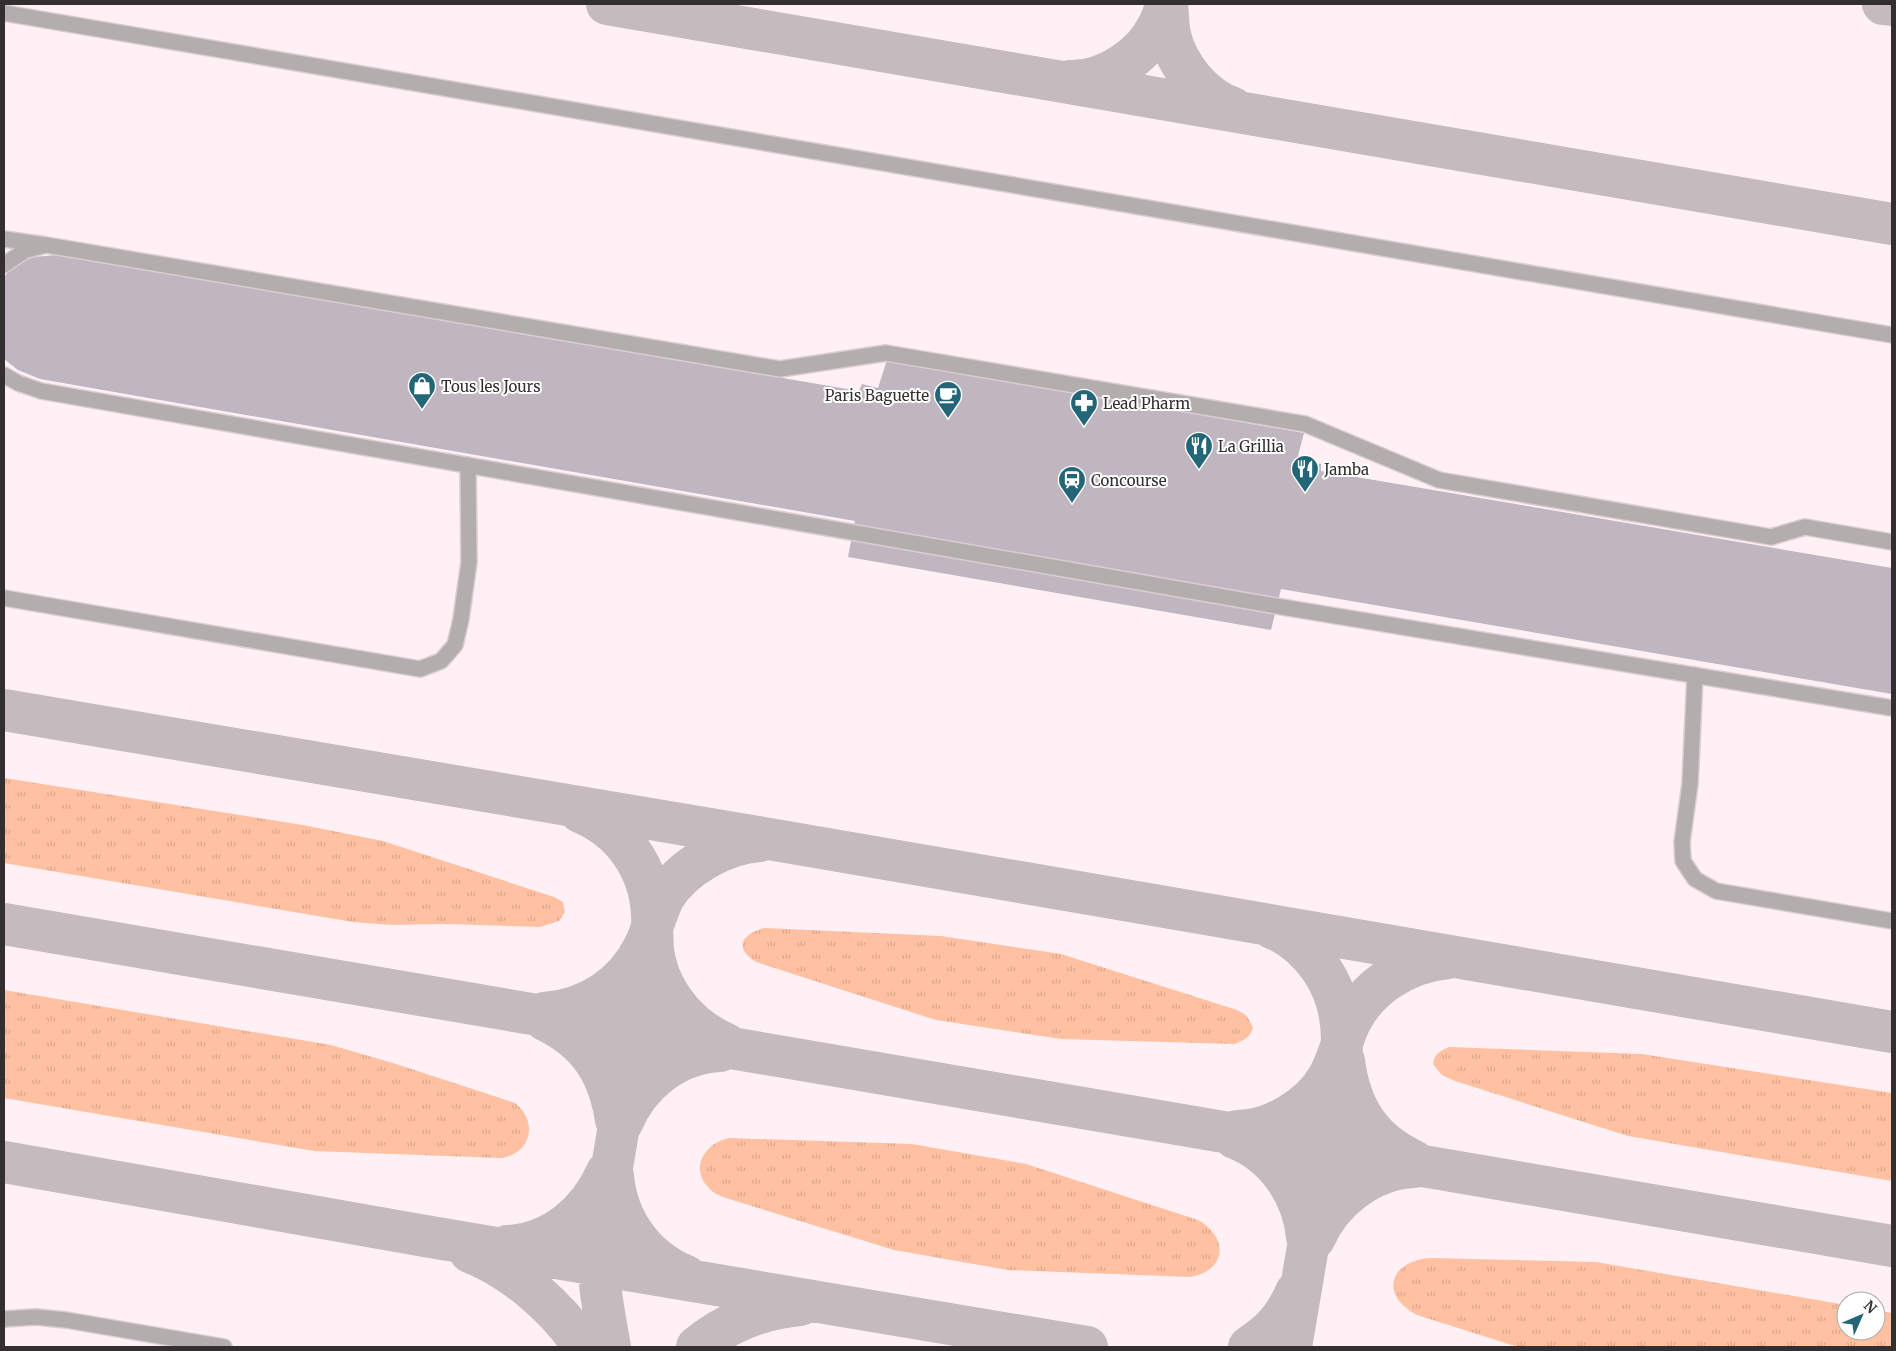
<svg xmlns="http://www.w3.org/2000/svg" width="1896" height="1351" font-family="Merriweather,serif">
  <style>
    .grass { fill: url(#grass-tufts) }
    .lines { fill: none; stroke-linecap: round; stroke-linejoin: round }
    .taxiway { stroke: #c5babe; stroke-width: 42 }
    .building { fill: #c0b6bf }
    .minor-casing { stroke: #d9cdd2; stroke-width: 18 }
    .minor { stroke: #b4adad; stroke-width: 15 }
    .labels { text-anchor: middle; dominant-baseline: central; stroke-width: 4; stroke-linejoin: round; paint-order: stroke }
    .poi-label { font-size: 15px; fill: #332e30; stroke: #fff; text-anchor: start }
  </style>
  <defs>
    <pattern id="grass-tufts" width="24" height="20" patternUnits="userSpaceOnUse" patternTransform="scale(1.25)"><rect width="24" height="20" fill="#ffc1a1"/><path d="M3 7l-1-3M5 7V3M7 7l1-3M15 17l-1-3M17 17v-4M19 17l1-3" fill="none" stroke="#dba68b"/></pattern>
  </defs>
  <rect width="100%" height="100%" fill="#fef0f5"/>
  <path class="grass" d="M 4,778 L 303,825 L 383,841 L 554,897 L 563,902 L 565,912 L 559,921 L 540,927 L 445,924 L 391,925 L 353,922 L 4,863 Z
    M 764,928 L 941,936 L 1061,954 L 1237,1010 L 1246,1015 L 1253,1027 C 1251,1037 1244,1040 1235,1044 L 1061,1039 L 936,1020 L 756,962 C 733,948 742,934 764,928 Z
    M 4,990 L 331,1045 L 393,1063 L 515,1103 C 539,1122 531,1155 500,1158 L 314,1151 L 4,1098 Z
    M 1449,1047 L 1642,1054 L 1892,1093 L 1892,1181 L 1628,1136 L 1455,1081 L 1442,1075 L 1433,1064 C 1434,1054 1440,1051 1449,1047 Z
    M 729,1138 L 912,1144 L 1026,1164 L 1198,1220 C 1229,1237 1227,1271 1190,1277 L 1008,1270 L 894,1250 L 726,1198 C 720,1196 713,1193 709,1188 C 689,1168 705,1143 729,1138 Z
    M 1429,1258 L 1596,1262 L 1846,1305 L 1846,1331 L 1876,1331 L 1876,1310 L 1892,1313 L 1892,1347 L 1518,1347 L 1417,1315 C 1379,1295 1389,1262 1429,1258 Z"/>
  <g class="lines">
    <path class="taxiway" d="M 607,4 L 1892,224
      M 1167,4 C 1168,14 1168,25 1170,35 C 1177,66 1203,98 1233,108
      M 1883,4 L 1892,5
      M 1070,81 C 1105,82 1144,56 1158,26 C 1162,19 1164,11 1167,4
      M 4,710 L 775,840 L 1892,1032
      M 580,812 C 623,830 650,868 652,915 C 653,930 651,946 655,961 C 663,998 692,1029 726,1044
      M 4,924 L 1892,1246
      M 1272,928 C 1283,932 1293,939 1301,946 C 1331,973 1343,1006 1342,1046 L 1291,1347
      M 544,1013 C 587,1010 625,986 644,947 C 652,931 656,913 664,897 C 682,867 725,843 760,841
      M 545,1020 C 589,1041 609,1073 616,1120
      M 1344,1061 C 1350,1108 1370,1141 1414,1161
      M 622,1123 C 639,1082 676,1053 720,1051
      M 1237,1131 C 1273,1131 1312,1106 1329,1076 C 1337,1061 1341,1045 1347,1029 C 1364,988 1405,962 1448,958
      M 1235,1138 C 1276,1154 1303,1194 1307,1237
      M 4,1162 L 425,1236 L 1087,1347
      M 613,1176 C 617,1221 644,1259 686,1276
      M 1314,1239 C 1331,1200 1370,1169 1414,1167
      M 507,1246 C 553,1244 589,1213 607,1172
      M 470,1252 C 515,1270 557,1307 584,1347
      M 610,1347 C 604,1313 597,1280 599,1245 L 652,928
      M 697,1347 C 725,1323 763,1308 800,1305
      M 1249,1347 C 1272,1332 1285,1318 1296,1292"/>
  </g>
  <path class="building" d="M 57,255 L 859,391 L 862,384 L 878,388 L 887,360 L 1304,433 L 1297,460 L 1321,464 L 1321,471 L 1892,568 L 1892,694 L 1281,589 L 1271,630 L 848,557 L 855,521 L 40,379 L 18,370 L 4,359 L 4,277 L 14,265 L 33,257 Z"/>
  <g class="lines">
    <defs>
      <path id="minor" d="M 4,13 L 1892,335
        M 4,239 L 46,245 L 780,369 L 886,353 L 1305,424 L 1439,480 L 1771,537 L 1805,527 L 1892,542
        M 4,265 L 24,251 L 42,246
        M 4,375 L 18,383 L 41,391 L 1282,607 L 1892,708
        M 4,598 L 420,669 L 441,661 L 455,645 L 461,619 L 469,562 L 468,465
        M 1695,675 L 1690,784 L 1682,842 L 1683,861 L 1695,879 L 1716,891 L 1892,921
        M 4,1319 L 36,1317 L 66,1320 L 224,1347"/>
    </defs>
    <use href="#minor" class="minor-casing"/>
    <use href="#minor" class="minor"/>
  </g>
  <defs>
    <symbol id="shop-pin" viewBox="-11 -11 22 30"><path d="M0 17L-7.5 6A9.5 9.5 0 1 1 7.5 6Z" fill="#236678" stroke="#fff"/><path d="M-5-2.5h2.3a2.7 3.5 0 0 1 5.4 0H5L5.5 6h-11ZM-1.5-2.5h3a1.5 2.3 0 0 0-3 0Z" fill="#fff"/></symbol>
    <symbol id="cafe-pin" viewBox="-11 -11 22 30"><path d="M0 17L-7.5 6A9.5 9.5 0 1 1 7.5 6Z" fill="#236678" stroke="#fff"/><path d="M-5.5-4.5H6V0H3Q3 3.5 0 3.5H-2.5Q-5.5 3.5-5.5 0ZM3-3.2v2h1.7v-2ZM-6 4.5H4V6H-6Z" fill="#fff"/></symbol>
    <symbol id="pharmacy-pin" viewBox="-11 -11 22 30"><path d="M0 17L-7.5 6A9.5 9.5 0 1 1 7.5 6Z" fill="#236678" stroke="#fff"/><path d="M-2-6h4v4h4v4h-4v4h-4v-4h-4v-4h4Z" fill="#fff"/></symbol>
    <symbol id="restaurant-pin" viewBox="-11 -11 22 30"><path d="M0 17L-7.5 6A9.5 9.5 0 1 1 7.5 6Z" fill="#236678" stroke="#fff"/><path d="M-5-6h1v4h1v-4h1v4h1v-4h1v5L-1.5 .5V6h-2V.5L-5-1ZM5-6V6H3V1.5H1.5Q1.5-4 5-6Z" fill="#fff"/></symbol>
    <symbol id="station-pin" viewBox="-11 -11 22 30"><path d="M0 17L-7.5 6A9.5 9.5 0 1 1 7.5 6Z" fill="#236678" stroke="#fff"/><path d="M-3-6H3Q5-6 5-4V2Q5 4 3 4L4.5 6H3L1.5 4h-3L-3 6H-4.5L-3 4Q-5 4-5 2V-4Q-5-6-3-6ZM-3.5-4v3h7v-3ZM-3.5 1v1.5H-2V1ZM2 1v1.5H3.5V1Z" fill="#fff"/></symbol>
  </defs>
  <g fill-rule="evenodd">
    <use href="#shop-pin" x="406" y="370" width="32" height="43"/>
    <use href="#cafe-pin" x="932" y="379" width="32" height="43"/>
    <use href="#pharmacy-pin" x="1068" y="387" width="32" height="43"/>
    <use href="#restaurant-pin" x="1183" y="430" width="32" height="43"/>
    <use href="#restaurant-pin" x="1289" y="453" width="32" height="43"/>
    <use href="#station-pin" x="1056" y="464" width="32" height="43"/>
  </g>
  <g class="labels">
    <g class="poi-label">
      <text x="441" y="386">Tous les Jours</text>
      <text x="929" y="395" text-anchor="end">Paris Baguette</text>
      <text x="1103" y="403">Lead Pharm</text>
      <text x="1218" y="446">La Grillia</text>
      <text x="1324" y="469">Jamba</text>
      <text x="1091" y="480">Concourse</text>
    </g>
  </g>
  <rect width="1896" height="1351" fill="none" stroke="#332e30" stroke-width="10"/>
  <g transform="translate(1861 1316) rotate(45)"><circle r="24" fill="#ffffff" stroke="#adabac"/>
  <path d="M0-4L9 19L0 12L-9 19Z" fill="#236678"/>
  <text y="-8" font-size="14" font-weight="bold" text-anchor="middle" fill="#332e30">N</text>
  </g>
</svg>
